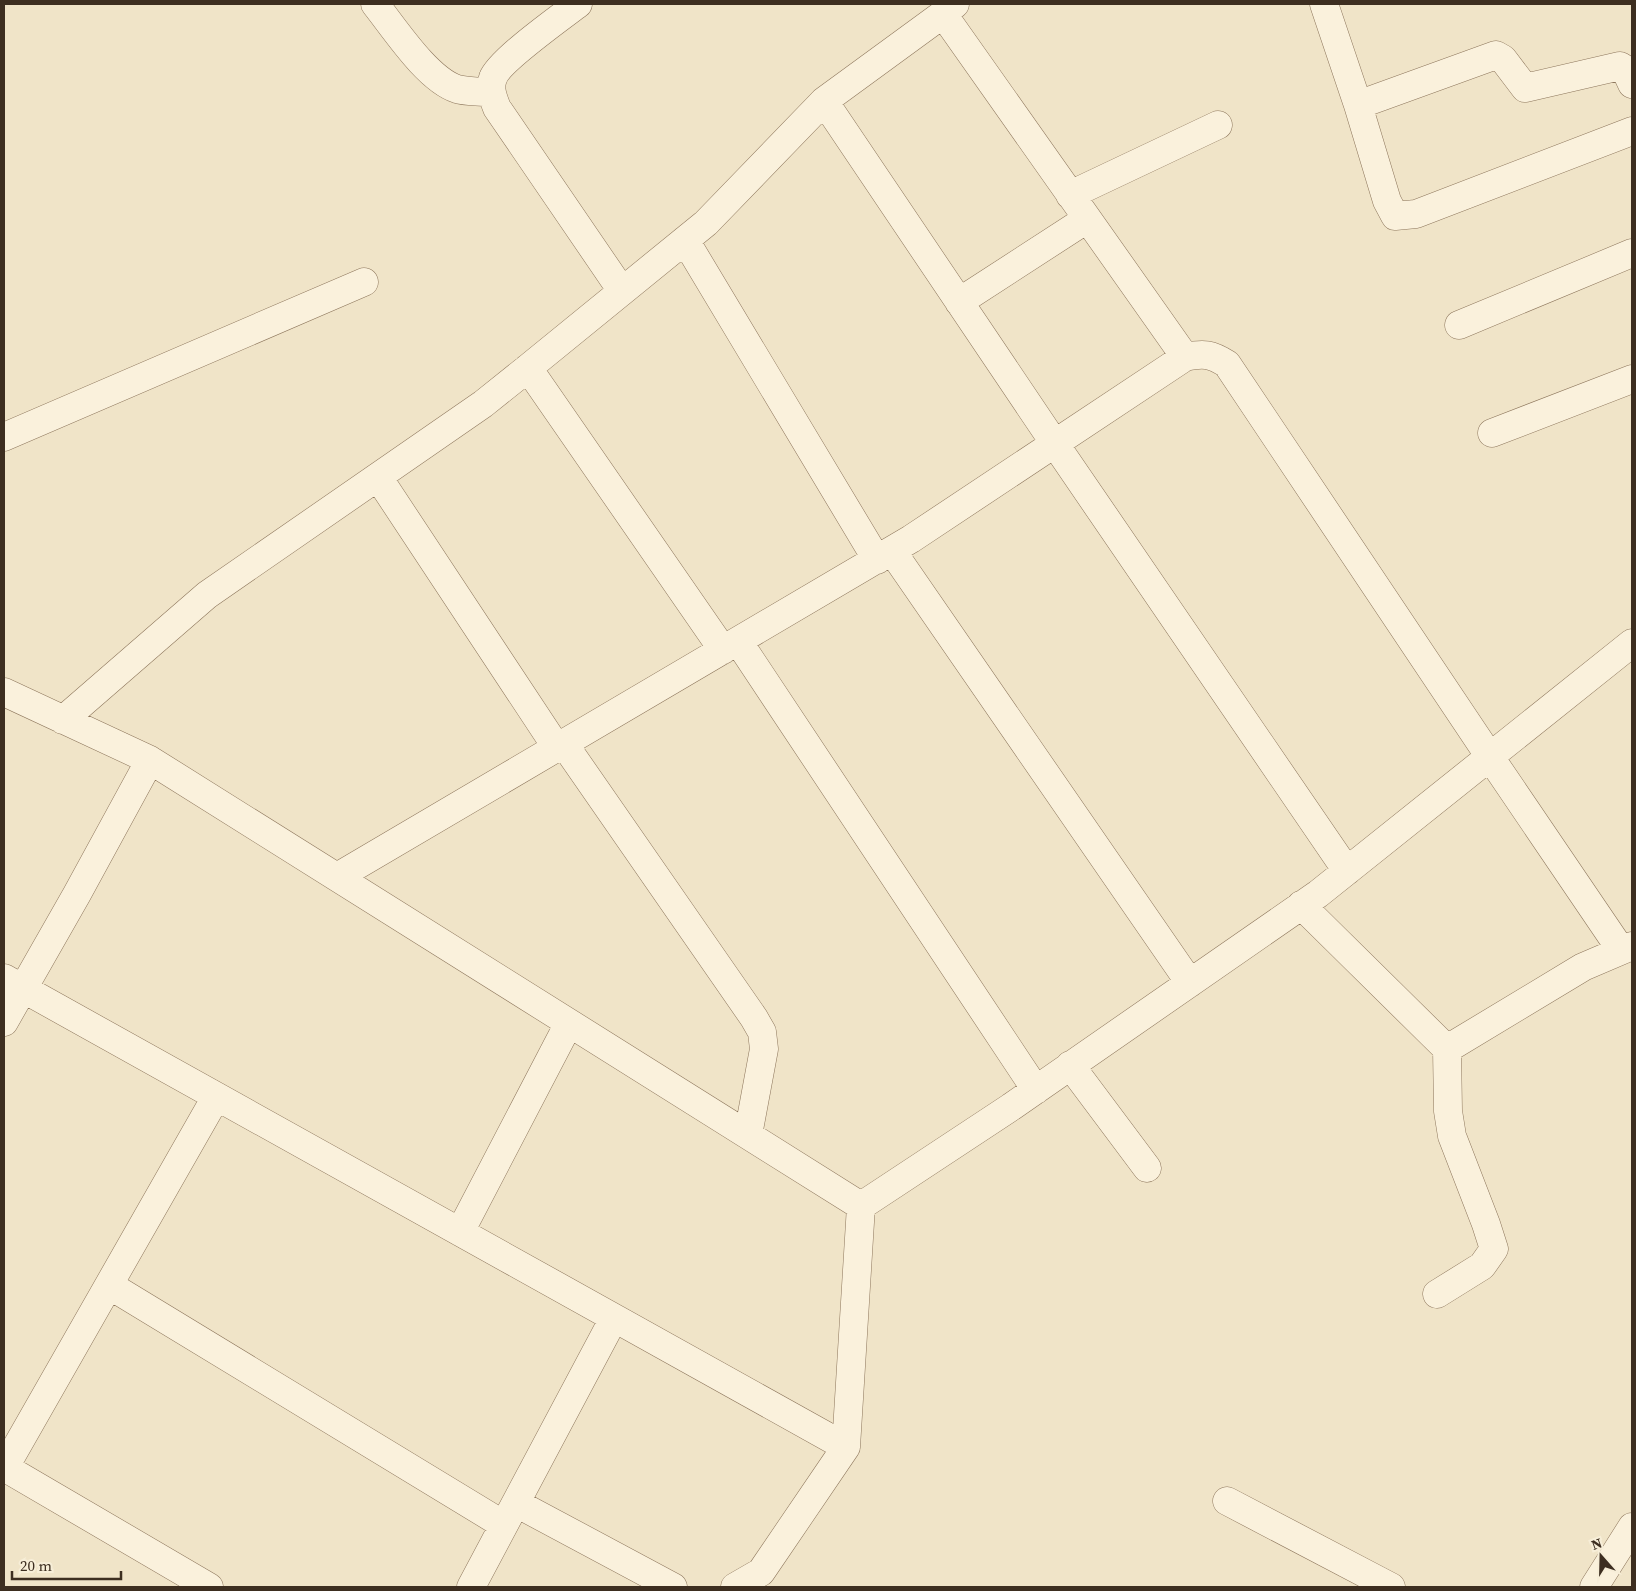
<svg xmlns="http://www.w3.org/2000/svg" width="1636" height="1591" font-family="'Source Serif 4',serif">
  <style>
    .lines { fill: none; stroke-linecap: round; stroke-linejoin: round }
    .street-casing { stroke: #8d765c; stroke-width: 29 }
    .street { stroke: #faf1dc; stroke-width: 28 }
  </style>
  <rect width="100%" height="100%" fill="#f0e4c8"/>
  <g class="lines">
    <defs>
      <path id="street" d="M 375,4 C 395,29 427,79 457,89 C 467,92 480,91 491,93
        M 578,4 C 561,17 499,61 493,78 C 489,88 493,98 497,108 L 622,291
        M 1324,4 L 1358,105 L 1387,201 L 1395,216 L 1416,214 L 1632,131
        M 943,14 L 1185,357
        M 824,101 L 1055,444 L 1347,871
        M 1358,105 L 1496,55 L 1503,59 L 1525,88 L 1620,66 L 1625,69 L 1632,84
        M 1070,195 L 1218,125
        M 685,240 L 877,560
        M 959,302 L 1087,219
        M 1459,325 L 1632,253
        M 528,368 L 723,650
        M 1492,433 L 1632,379
        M 4,437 L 364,282
        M 378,477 L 557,748
        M 892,551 L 1190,983
        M 738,641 L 1036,1090
        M 4,692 L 150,760
        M 63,720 L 207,595 L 483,404 L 528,368 L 706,223 L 824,101 L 943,14 L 955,4
        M 564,744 L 754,1018 L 762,1032 L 764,1049 L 748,1135
        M 337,877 L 911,539 L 1185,357 C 1204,353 1211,354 1227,364 L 1490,757 L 1621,950
        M 1301,905 L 1447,1049 L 1583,967 L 1632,946
        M 4,978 L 846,1447
        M 4,1022 L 77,894 L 150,760 L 861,1206 L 1011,1107 L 1318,894 L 1632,643
        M 1070,1065 L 1147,1168
        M 460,1232 L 569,1023
        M 109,1285 L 504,1525
        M 1437,1294 L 1482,1266 L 1494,1249 L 1486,1224 L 1452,1136 L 1448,1111 L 1447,1049
        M 4,1467 L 209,1587
        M 5,1467 L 216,1097
        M 1227,1501 L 1391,1587
        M 516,1503 L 673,1587
        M 471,1587 L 614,1318
        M 735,1587 L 761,1572 L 846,1447 L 861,1206
        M 1594,1587 L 1632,1527"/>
    </defs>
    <use href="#street" class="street-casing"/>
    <use href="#street" class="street"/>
  </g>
  <rect width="1636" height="1591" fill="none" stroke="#3d2e20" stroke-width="10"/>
  <g transform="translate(1601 1556) rotate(340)" stroke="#f7eed8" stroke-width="4" paint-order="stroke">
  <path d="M0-4L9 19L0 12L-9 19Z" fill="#3d2e20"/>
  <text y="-8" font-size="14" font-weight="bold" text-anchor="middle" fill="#3d2e20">N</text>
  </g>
  <path d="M12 1571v8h109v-8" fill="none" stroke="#3d2e20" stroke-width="2.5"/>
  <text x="20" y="1571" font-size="15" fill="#3d2e20" stroke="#f7eed8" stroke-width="4" paint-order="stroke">20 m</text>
</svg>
